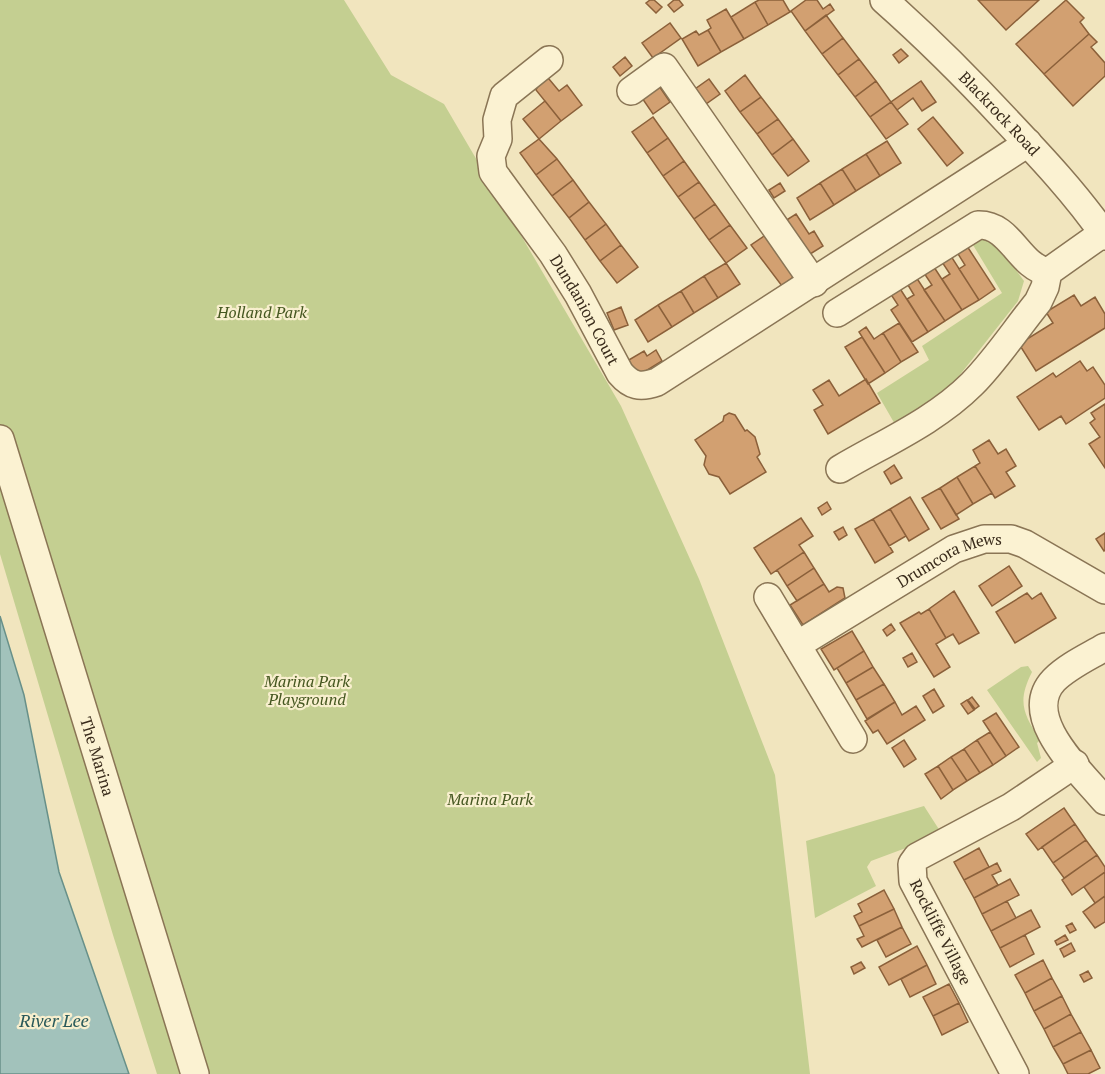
<svg xmlns="http://www.w3.org/2000/svg" width="1105" height="1074" font-family="'PT Serif',serif">
  <style>
    .green { fill: #c4cf91 }
    .water { fill: #a2c2bb; stroke: #689089; stroke-width: 1.5 }
    .building { fill: #d2a071; stroke: #8b603a; stroke-width: 1.5 }
    .lines { fill: none; stroke-linecap: round; stroke-linejoin: round }
    .minor-casing { stroke: #8a7555; stroke-width: 30 }
    .minor { stroke: #fbf2d2; stroke-width: 27 }
    .labels { text-anchor: middle; dominant-baseline: central; stroke-width: 4.5; stroke-linejoin: round; paint-order: stroke }
    .street-label { font-size: 16px; fill: #392b1b; stroke: #f8efce }
    .park-label { font-size: 16px; font-style: italic; fill: #455720; stroke: #f8efce }
    .water-label { font-size: 18px; font-style: italic; fill: #29595a; stroke: #f8efce }
  </style>
  <rect width="100%" height="100%" fill="#f1e5be"/>
  <path class="green" d="M 0,0 L 344,0 L 391,75 L 444,104 L 621,406 L 699,579 L 775,775 L 810,1074 L 157,1074 L 113,935 L 0,554 Z
    M 990,234 L 1024,281 L 1018,301 L 948,390 L 896,426 L 877,393 L 929,360 L 922,346 L 1002,293 L 970,240 Z
    M 1028,666 L 1032,672 C 1017,702 1023,713 1040,740 L 1037,743 L 1041,758 L 1037,762 L 987,690 L 1021,667 Z
    M 924,806 L 940,831 L 922,842 L 871,861 L 867,867 L 876,886 L 815,918 L 806,841 Z"/>
  <path class="water" d="M 0,616 L 24,695 L 59,872 L 129,1074 L 0,1074 Z"/>
  <path class="building" d="M 650,0 L 654,0 L 662,7 L 656,13 L 646,3 Z
    M 674,0 L 679,0 L 683,5 L 674,12 L 668,5 Z
    M 759,0 L 783,0 L 790,12 L 768,25 L 755,2 Z
    M 806,0 L 817,0 L 823,9 L 830,4 L 834,10 L 805,31 L 791,11 Z
    M 978,0 L 1039,0 L 1006,30 Z
    M 1066,0 L 1084,18 L 1080,22 L 1089,34 L 1044,74 L 1016,44 Z
    M 755,2 L 768,25 L 744,39 L 731,17 Z
    M 726,9 L 744,39 L 721,52 L 708,30 L 711,28 L 707,20 Z
    M 826,15 L 843,38 L 822,54 L 805,31 Z
    M 670,23 L 681,38 L 653,58 L 642,43 Z
    M 708,30 L 721,52 L 698,66 L 682,39 L 696,31 L 699,35 Z
    M 1089,34 L 1097,42 L 1091,47 L 1105,63 L 1105,76 L 1073,106 L 1044,74 Z
    M 843,38 L 859,59 L 838,75 L 822,54 Z
    M 901,49 L 908,56 L 899,63 L 893,55 Z
    M 625,57 L 632,66 L 620,76 L 613,67 Z
    M 859,59 L 876,81 L 855,97 L 838,75 Z
    M 745,75 L 761,97 L 740,112 L 725,91 Z
    M 541,79 L 549,79 L 559,91 L 567,85 L 582,105 L 561,121 L 536,90 Z
    M 709,79 L 720,94 L 706,104 L 695,89 Z
    M 876,81 L 891,102 L 870,117 L 855,97 Z
    M 921,81 L 936,102 L 922,111 L 913,98 L 897,110 L 891,102 Z
    M 659,86 L 670,102 L 653,114 L 642,98 Z
    M 761,97 L 778,119 L 757,134 L 740,112 Z
    M 545,101 L 561,121 L 539,139 L 523,119 Z
    M 891,102 L 908,124 L 886,139 L 870,117 Z
    M 653,117 L 668,138 L 647,153 L 632,132 Z
    M 933,117 L 963,153 L 947,166 L 918,129 Z
    M 778,119 L 793,139 L 772,155 L 757,134 Z
    M 668,138 L 684,161 L 663,176 L 647,153 Z
    M 539,139 L 557,159 L 536,175 L 520,153 Z
    M 793,139 L 809,161 L 788,176 L 772,155 Z
    M 887,141 L 901,163 L 880,176 L 866,154 Z
    M 866,154 L 880,176 L 856,191 L 842,169 Z
    M 557,159 L 573,180 L 552,196 L 536,175 Z
    M 684,161 L 699,182 L 678,197 L 663,176 Z
    M 842,169 L 856,191 L 834,205 L 820,183 Z
    M 573,180 L 589,202 L 569,218 L 552,196 Z
    M 699,182 L 715,204 L 694,219 L 678,197 Z
    M 780,183 L 785,191 L 774,198 L 769,190 Z
    M 820,183 L 834,205 L 810,220 L 797,198 Z
    M 589,202 L 606,224 L 585,240 L 569,218 Z
    M 715,204 L 730,225 L 709,240 L 694,219 Z
    M 796,214 L 809,234 L 814,231 L 823,246 L 807,256 L 785,221 Z
    M 606,224 L 621,245 L 600,261 L 585,240 Z
    M 730,225 L 747,248 L 726,263 L 709,240 Z
    M 767,234 L 797,274 L 782,286 L 751,245 Z
    M 965,243 L 995,289 L 979,300 L 959,269 L 965,265 L 955,249 Z
    M 621,245 L 638,267 L 617,283 L 600,261 Z
    M 949,253 L 979,300 L 962,310 L 942,279 L 950,274 L 940,259 Z
    M 726,263 L 740,284 L 718,298 L 704,276 Z
    M 932,264 L 962,310 L 945,321 L 924,290 L 932,285 L 922,270 Z
    M 914,274 L 945,321 L 928,332 L 907,299 L 914,295 L 905,280 Z
    M 704,276 L 718,298 L 694,313 L 681,291 Z
    M 897,284 L 928,332 L 912,342 L 891,310 L 898,305 L 888,290 Z
    M 681,291 L 694,313 L 672,327 L 658,305 Z
    M 1074,295 L 1081,306 L 1095,297 L 1105,314 L 1105,328 L 1036,371 L 1019,344 L 1053,323 L 1046,312 Z
    M 658,305 L 672,327 L 648,342 L 635,320 Z
    M 621,307 L 628,325 L 614,330 L 607,313 Z
    M 899,323 L 918,352 L 901,362 L 883,333 Z
    M 866,327 L 874,339 L 883,333 L 901,362 L 885,373 L 859,332 Z
    M 862,337 L 885,373 L 868,384 L 845,347 Z
    M 656,350 L 662,361 L 636,377 L 627,361 L 644,351 L 647,356 Z
    M 1080,361 L 1087,371 L 1093,367 L 1105,385 L 1105,398 L 1066,424 L 1061,416 L 1039,430 L 1017,397 L 1053,373 L 1056,377 Z
    M 866,379 L 880,403 L 828,434 L 814,410 L 823,405 L 813,390 L 829,380 L 839,396 Z
    M 1105,404 L 1105,468 L 1089,444 L 1100,437 L 1090,423 L 1095,419 L 1091,413 Z
    M 729,413 L 735,415 L 745,431 L 747,430 L 755,437 L 760,454 L 757,457 L 766,472 L 730,494 L 719,477 L 709,474 L 704,465 L 706,456 L 695,440 L 723,421 L 724,416 Z
    M 989,440 L 998,454 L 1006,449 L 1016,466 L 1006,472 L 1015,486 L 995,498 L 975,466 L 980,463 L 973,450 Z
    M 894,465 L 902,478 L 891,484 L 884,472 Z
    M 975,466 L 992,493 L 973,504 L 957,477 Z
    M 957,477 L 973,504 L 956,515 L 940,488 Z
    M 940,488 L 959,519 L 941,529 L 922,498 Z
    M 910,497 L 929,529 L 909,541 L 890,509 Z
    M 827,502 L 831,509 L 822,515 L 818,508 Z
    M 890,509 L 906,536 L 889,546 L 873,519 Z
    M 801,518 L 813,536 L 799,545 L 804,552 L 771,574 L 754,548 Z
    M 873,519 L 893,552 L 875,563 L 855,529 Z
    M 843,527 L 847,535 L 839,540 L 834,532 Z
    M 1105,533 L 1105,550 L 1104,551 L 1096,539 Z
    M 804,552 L 814,568 L 787,586 L 777,570 Z
    M 1009,566 L 1022,586 L 992,606 L 979,586 Z
    M 814,568 L 824,584 L 797,601 L 787,586 Z
    M 824,584 L 829,592 L 837,587 L 843,588 L 845,598 L 803,625 L 790,605 Z
    M 954,591 L 979,633 L 959,644 L 953,634 L 946,638 L 929,609 Z
    M 1027,593 L 1032,599 L 1041,593 L 1056,618 L 1015,643 L 996,612 Z
    M 929,609 L 946,638 L 936,644 L 950,667 L 934,677 L 900,623 L 919,612 L 921,614 Z
    M 891,624 L 895,630 L 887,636 L 883,630 Z
    M 852,631 L 864,651 L 834,670 L 821,649 Z
    M 864,651 L 873,667 L 846,683 L 837,668 Z
    M 912,653 L 917,662 L 908,667 L 903,658 Z
    M 873,667 L 884,684 L 856,700 L 846,683 Z
    M 884,684 L 895,702 L 867,719 L 856,700 Z
    M 934,689 L 944,706 L 933,713 L 923,696 Z
    M 972,697 L 979,706 L 975,709 L 968,700 Z
    M 967,700 L 974,710 L 968,714 L 961,704 Z
    M 895,702 L 902,715 L 916,706 L 925,720 L 887,744 L 878,730 L 873,733 L 865,721 Z
    M 996,713 L 1019,747 L 1006,756 L 983,721 Z
    M 990,732 L 1006,756 L 993,765 L 977,740 Z
    M 904,740 L 916,759 L 904,767 L 892,748 Z
    M 977,740 L 993,765 L 980,773 L 964,749 Z
    M 964,749 L 980,773 L 967,781 L 951,757 Z
    M 951,757 L 967,781 L 953,790 L 938,766 Z
    M 938,766 L 953,790 L 941,799 L 925,774 Z
    M 1064,808 L 1075,824 L 1038,850 L 1026,834 Z
    M 1075,824 L 1086,840 L 1053,863 L 1042,847 Z
    M 1086,840 L 1097,855 L 1064,878 L 1053,863 Z
    M 979,848 L 989,867 L 964,880 L 954,862 Z
    M 1097,855 L 1105,867 L 1105,872 L 1072,895 L 1062,880 Z
    M 997,863 L 1001,871 L 992,875 L 998,885 L 974,898 L 964,880 Z
    M 1105,872 L 1105,896 L 1095,903 L 1084,887 Z
    M 1010,879 L 1019,895 L 982,914 L 974,898 Z
    M 884,890 L 894,909 L 859,926 L 854,916 L 862,912 L 858,904 Z
    M 1105,896 L 1105,922 L 1095,928 L 1083,912 Z
    M 1007,901 L 1016,918 L 991,931 L 982,914 Z
    M 894,909 L 902,927 L 862,947 L 857,939 L 864,936 L 859,926 Z
    M 1031,910 L 1040,927 L 1000,948 L 991,931 Z
    M 1072,923 L 1076,930 L 1070,933 L 1066,926 Z
    M 902,927 L 911,944 L 886,957 L 877,940 Z
    M 1025,935 L 1034,954 L 1010,967 L 1000,948 Z
    M 1065,935 L 1068,940 L 1057,945 L 1055,941 Z
    M 1071,943 L 1075,951 L 1064,957 L 1060,949 Z
    M 917,946 L 927,965 L 889,985 L 879,967 Z
    M 1043,960 L 1052,978 L 1025,993 L 1015,975 Z
    M 861,962 L 865,968 L 854,974 L 851,967 Z
    M 927,965 L 936,984 L 910,997 L 901,979 Z
    M 1088,971 L 1092,978 L 1084,982 L 1080,975 Z
    M 1052,978 L 1062,996 L 1034,1011 L 1025,993 Z
    M 949,984 L 959,1003 L 933,1016 L 923,997 Z
    M 1062,996 L 1071,1014 L 1044,1029 L 1034,1011 Z
    M 959,1003 L 968,1022 L 942,1035 L 933,1016 Z
    M 1071,1014 L 1081,1032 L 1053,1047 L 1044,1029 Z
    M 1081,1032 L 1091,1050 L 1063,1064 L 1053,1047 Z
    M 1091,1050 L 1100,1068 L 1088,1074 L 1068,1074 L 1063,1064 Z"/>
  <g class="lines">
    <defs>
      <g id="minor">
        <path id="s1" d="M 884,0 C 927,38 967,78 1006,120 C 1041,157 1076,194 1105,236"/>
        <path id="s2" d="M 549,60 L 504,96 L 497,120 L 498,139 L 491,156 L 493,172 L 553,254 L 578,294 L 620,373 C 631,386 640,388 657,382 L 1028,143"/>
        <path d="M 631,91 L 664,67 L 814,283"/>
        <path d="M 837,313 L 978,225 C 1011,224 1018,266 1048,272"/>
        <path id="s3" d="M 0,439 L 195,1074"/>
        <path d="M 840,469 C 884,443 935,421 972,384 C 996,360 1016,329 1038,302 L 1045,287 L 1048,272 L 1103,233"/>
        <path d="M 768,597 L 853,739"/>
        <path id="s4" d="M 797,645 L 954,549 L 984,539 L 1011,539 L 1025,544 L 1105,590"/>
        <path d="M 1105,647 C 1088,657 1068,666 1054,680 C 1019,717 1081,772 1105,801"/>
        <path d="M 1015,1074 L 913,881 L 912,864 L 917,857 L 1011,807 L 1075,764"/>
      </g>
    </defs>
    <use href="#minor" class="minor-casing"/>
    <use href="#minor" class="minor"/>
  </g>
  <g class="labels">
    <g class="street-label">
      <text stroke="none"><textPath href="#s1" startOffset="162">Blackrock Road</textPath></text>
      <text stroke="none"><textPath href="#s2" startOffset="302">Dundanion Court</textPath></text>
      <text stroke="none"><textPath href="#s4" startOffset="176">Drumcora Mews</textPath></text>
      <text stroke="none"><textPath href="#s3" startOffset="332">The Marina</textPath></text>
      <text transform="translate(941 932) rotate(63)">Rockliffe Village</text>
    </g>
    <g class="park-label">
      <text x="262" y="312">Holland Park</text>
      <text x="307" y="681">Marina Park<tspan x="307" dy="18">Playground</tspan></text>
      <text x="490" y="799">Marina Park</text>
    </g>
    <g class="water-label">
      <text x="54" y="1020">River Lee</text>
    </g>
  </g>
</svg>
